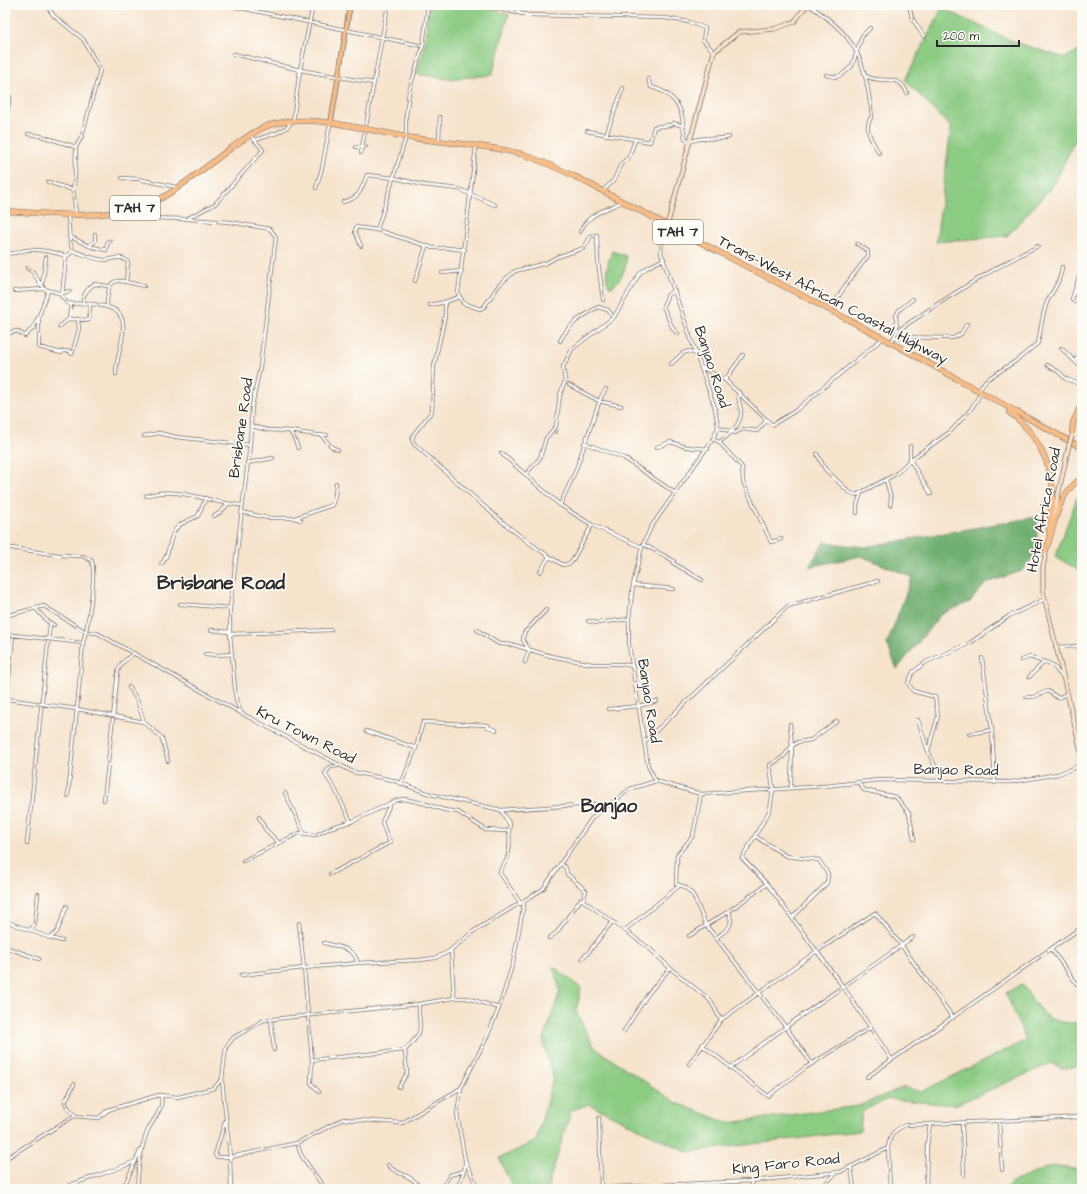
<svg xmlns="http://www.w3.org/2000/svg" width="1087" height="1194" font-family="'Architects Daughter',sans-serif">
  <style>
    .green { fill: #8bcb82; stroke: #5b7b56 }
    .forest { fill: #70af70; stroke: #4e6d4e }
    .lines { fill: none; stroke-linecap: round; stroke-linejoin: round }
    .stream { stroke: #5ab2d7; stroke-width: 1 }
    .street-casing { stroke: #726b63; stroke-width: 4 }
    .secondary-casing { stroke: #726b63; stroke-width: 5 }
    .primary-casing { stroke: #726b63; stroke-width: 5.5 }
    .highway-casing { stroke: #726b63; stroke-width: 6 }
    .street { stroke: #fff; stroke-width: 2.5 }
    .secondary { stroke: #fce5cf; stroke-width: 3.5 }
    .primary { stroke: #f7bd88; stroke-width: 4 }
    .highway { stroke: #f7bd88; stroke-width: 5 }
    .secondary-bridge-casing { stroke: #726b63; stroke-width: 5; stroke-linecap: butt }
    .secondary-bridge { stroke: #fce5cf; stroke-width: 3.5 }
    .labels { text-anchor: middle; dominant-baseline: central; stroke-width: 3.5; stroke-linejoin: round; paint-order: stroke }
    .shield { fill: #fdfcf7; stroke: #6a6a68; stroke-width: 1 }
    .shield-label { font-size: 14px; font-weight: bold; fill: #2b2b2b }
    .street-label { font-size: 15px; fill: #2b2b2b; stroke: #fdfcf7 }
    .district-label { font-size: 19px; font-weight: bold; fill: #2b2b2b; stroke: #fdfcf7 }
  </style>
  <rect width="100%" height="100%" fill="#fdfcf7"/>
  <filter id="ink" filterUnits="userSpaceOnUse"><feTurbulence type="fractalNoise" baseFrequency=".025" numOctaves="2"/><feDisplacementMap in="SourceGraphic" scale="8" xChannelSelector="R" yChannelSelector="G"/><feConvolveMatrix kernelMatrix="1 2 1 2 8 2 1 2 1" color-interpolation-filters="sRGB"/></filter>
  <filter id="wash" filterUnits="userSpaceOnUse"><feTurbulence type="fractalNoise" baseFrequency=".012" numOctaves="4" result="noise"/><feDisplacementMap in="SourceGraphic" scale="16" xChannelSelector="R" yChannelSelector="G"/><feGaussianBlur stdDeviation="0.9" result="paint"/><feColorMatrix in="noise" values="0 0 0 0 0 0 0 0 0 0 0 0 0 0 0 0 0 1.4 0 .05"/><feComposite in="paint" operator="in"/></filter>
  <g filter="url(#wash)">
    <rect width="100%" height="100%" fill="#f6e3cc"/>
    <path class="green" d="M 429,5 L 471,5 L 509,14 L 492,75 L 448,79 L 416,74 L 424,51 Z
      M 942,8 L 1012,41 L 1065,58 L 1082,49 L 1082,140 L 1074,142 L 1055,183 L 1007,236 L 936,242 L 951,128 L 905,80 Z
      M 612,251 L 626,256 C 627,269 621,281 610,288 C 603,277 608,263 612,251 Z
      M 1077,498 L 1082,499 L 1082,572 L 1055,557 Z
      M 553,966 L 581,988 L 576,1012 L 595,1048 L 677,1103 L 728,1123 L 858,1106 L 904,1087 L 921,1092 L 1026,1040 L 1006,993 L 1022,984 C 1040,1010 1046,1027 1082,1022 L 1082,1065 L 1062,1069 L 1052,1063 L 955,1105 L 888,1099 L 862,1111 L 860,1131 L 687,1152 L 588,1104 L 571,1111 L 547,1189 L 513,1189 L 499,1158 L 536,1141 L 553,1078 L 543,1042 L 560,991 Z
      M 1052,1166 L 1082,1170 L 1082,1189 L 1004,1189 L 1010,1183 Z"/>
    <path class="forest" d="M 1037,517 L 1037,552 L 1022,571 L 986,583 L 970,602 L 941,614 L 897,669 L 887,644 L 912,577 L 861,556 L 809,567 L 824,542 L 864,547 Z"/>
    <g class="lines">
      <path class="stream" d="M 1078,59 L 1082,57"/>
    </g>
  </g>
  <g filter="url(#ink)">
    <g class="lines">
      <defs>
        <path id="street" d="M 46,5 L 54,16 L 83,39 L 100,70 L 82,136 L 76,147 L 75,177 L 73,190
          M 226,5 L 423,46
          M 477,5 L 528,15 L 665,18 L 689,22 L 705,28 L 703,40 L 714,52
          M 510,5 L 514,12
          M 809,5 C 859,39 864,58 872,116 C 862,129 872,140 879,153
          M 909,5 L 912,18 L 924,37
          M 234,54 L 300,70 L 374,83
          M 826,75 L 836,77 L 843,74 L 852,66 L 862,36 L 870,28
          M 866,76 C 881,85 899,72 907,93
          M 648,79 L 651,87 C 671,92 683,106 683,126
          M 5,96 L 10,97 L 7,113
          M 587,131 L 650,142 L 654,127 L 671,125 L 674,123 L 683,126 L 685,138 L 690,142 C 702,135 716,141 729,137
          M 28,134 L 41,136 L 76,147
          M 606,135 L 623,88
          M 255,140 L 277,133 L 286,128 L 293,121 L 300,70 L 313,5
          M 439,141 L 440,117
          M 356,147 L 366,146
          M 476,147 L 458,293 L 463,303 L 480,309 L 484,307 L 499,285 L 515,271 L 546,263 L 557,257 L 584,248 L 591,236 L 597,235 L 598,261 L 603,300
          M 361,153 L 388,5
          M 122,178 L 138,179 L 176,187
          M 48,182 L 73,190 L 76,214
          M 316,188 L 322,168 L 330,124
          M 603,191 L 614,180 L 621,164 L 629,157 L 635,140
          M 343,202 C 360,198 361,190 367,175 L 395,178 L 423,185 L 459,189 L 495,205
          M 120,213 L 147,218 L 188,219 L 230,222 L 270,229 L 276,237 L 260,367 L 252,406 L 250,445 L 230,608 L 230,634 L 236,700 L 241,713
          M 188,218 L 215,204 L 263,150 L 250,135
          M 667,226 L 662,238 L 661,253 L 715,408 L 718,427 L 713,439 L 651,527 L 642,547 L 633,585 L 629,619 L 629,645 L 648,766 L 656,781 L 701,794 L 825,786 L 879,780 L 1011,782 L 1058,774 L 1082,765
          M 377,230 L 406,137 L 406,116 L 409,91 L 423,46 L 428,5
          M 580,232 C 587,214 605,210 622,202
          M 69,236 L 89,246 L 95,241 L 95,234
          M 89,246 L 106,250 L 108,241 L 111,241
          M 361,246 L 355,232 L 356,227 L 377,230 L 433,248 L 449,248 L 465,250
          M 73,251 C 83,254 93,259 104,260 C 112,260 122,254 128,262 L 126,282
          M 5,253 C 13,255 18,252 26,250 C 34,249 61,252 66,257
          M 46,257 L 42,285 L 44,289 L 59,293 L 67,303 C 73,305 79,303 85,303 C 92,304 100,305 107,307 C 138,314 115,353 116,374
          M 27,268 L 33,272 L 41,285
          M 1081,271 L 1072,299 L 1073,301 L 1082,305
          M 442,273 L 462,271
          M 415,281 L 426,246
          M 14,291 L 44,289
          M 48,291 L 39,316 L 39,347 L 61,353 L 63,351 L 69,351 L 72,354 L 79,329 L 78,319
          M 675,291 L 668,294 L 663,306 L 673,329 L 678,334
          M 62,293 L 70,291
          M 62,296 L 66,257 L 73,251 L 70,242 L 68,215
          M 445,302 L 445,316 L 434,366 L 432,411 L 413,435 L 412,440 L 414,444 C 462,485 508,533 563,565 L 571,563 L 592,525
          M 84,303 C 81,295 88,289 94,284 L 108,286
          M 71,304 L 69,319 L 89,320 L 90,304
          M 430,305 L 445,302 L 459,297
          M 107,307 C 107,273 117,280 144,286
          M 831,309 L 845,286 L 868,256 L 868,251 L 857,244
          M 59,327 L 69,319
          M 897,331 C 942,301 989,270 1038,246
          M 894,337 L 953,338 L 961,334 L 967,324
          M 5,338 L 9,333 L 17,331 L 25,336 L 34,327 L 38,317
          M 560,341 C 569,323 582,317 598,307 L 608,310 L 613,317
          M 891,343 L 897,331 L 896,316 L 899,310 L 913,299
          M 1061,348 L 1082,368
          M 1075,361 L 1082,352
          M 671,364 L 683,353 L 689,351 L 696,354
          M 1047,365 L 1059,372 L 1066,379 L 1082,385
          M 701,367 L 725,380 L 772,425 L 795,411 L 882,339
          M 725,380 L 743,355
          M 569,385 L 599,401 L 621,406
          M 978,391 L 986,380 L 1016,361 L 1038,343 C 1041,329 1042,315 1047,302 C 1053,290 1061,281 1062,267
          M 251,426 L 268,430 L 290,431 L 295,440 L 298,448
          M 718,427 L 735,433 L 743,429 L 757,431 L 766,421
          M 290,431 L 317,435 L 327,435
          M 556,432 L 556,431
          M 321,435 L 332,447 L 338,450
          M 144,436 L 159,433 L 176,437 L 250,445
          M 713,439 L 719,442 L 742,467 L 743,482 L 771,542 L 781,539
          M 719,442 C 729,436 742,423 741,411 C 740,403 737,400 739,392
          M 584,443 L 624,458 L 675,493
          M 657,447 L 670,442 L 687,447 L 708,449
          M 501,453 L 560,505 L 592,525 L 642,547
          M 817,454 L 825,469 L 849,492 L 856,495 L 896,474 L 910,460 L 910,446
          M 247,463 L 273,458
          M 526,474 L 540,458 L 546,438 L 556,426 L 560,395 L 565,381 L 563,367 L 572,349 L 614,317 L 640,273 L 648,267 L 664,259
          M 886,480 L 891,498 L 890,505
          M 931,494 L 910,460 L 950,432 L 971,409 L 981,393
          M 146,496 C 180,485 209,504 242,505
          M 560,505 L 575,472 L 601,397 L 606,389
          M 241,512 L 268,518 L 295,518 L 301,520
          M 857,513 L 857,505 L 861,493
          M 214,516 L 221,512 L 227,505
          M 295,518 L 332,505 L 335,496 L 336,483
          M 643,544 L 674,561
          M 5,547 L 58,555 L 83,556 L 92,561 C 96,577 88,626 83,643 L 5,634
          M 673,563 L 702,580
          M 161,564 C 170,556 168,542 174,532 C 178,523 190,520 198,516 L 206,498
          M 540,572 L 549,557
          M 633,585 L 674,589
          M 180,604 L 230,608
          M 36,609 L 47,621 L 54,625
          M 5,616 L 44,606 L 86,632
          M 588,621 L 597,623 L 629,619
          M 211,630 L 230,632
          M 477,630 L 499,644 L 514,645 L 551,656 L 592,664 L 622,664 L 632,666
          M 86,632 L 97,633 L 241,713 L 353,772 L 392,780 L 430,794 L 501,810 L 595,804 L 604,809
          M 230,634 L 331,630
          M 13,635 L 7,699 L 77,709 L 83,643
          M 1055,647 L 1082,646
          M 529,650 L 523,640 L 524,633 L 546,610
          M 205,654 L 219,655 L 232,654
          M 982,658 L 992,730 L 995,783
          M 1022,660 L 1030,657 L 1044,662
          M 525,662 L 529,650
          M 1029,677 L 1044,662 C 1054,663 1055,670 1062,676
          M 129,687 L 137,700 L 144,722 L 162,738 L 168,761
          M 1026,697 L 1033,697 L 1048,691 L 1058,698 L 1066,694
          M 5,699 L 7,699 L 5,712
          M 609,709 L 639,706 L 657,701
          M 918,720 L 928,751 L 942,781
          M 790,724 L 792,746 L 791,787
          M 488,727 L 496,730
          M 366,731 L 416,748
          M 969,734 L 992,730
          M 644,742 L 788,606 L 878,581
          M 928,751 L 938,716 L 935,697 L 913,691 L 908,683 L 913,672 L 926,662 L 970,643 L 1009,616 L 1045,599
          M 338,766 L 330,767 L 325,774 L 335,789 L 351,822
          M 858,782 L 864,790 L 896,797 L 909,813 L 914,839
          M 401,784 L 416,748 L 423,722 L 488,725
          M 285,793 L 304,833
          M 701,794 L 693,836 L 677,855 L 676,884 L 685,887 L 693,895 L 706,925 L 785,1026 L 812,1064
          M 68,796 L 77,709 L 144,722
          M 104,800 L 118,671 L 122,663 L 134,653
          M 259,817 L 265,829 L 279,843
          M 509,830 C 510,839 510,850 507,859 C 506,864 500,867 500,873 L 521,904
          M 755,836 L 786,856 L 819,860 L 828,874 L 827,883 L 792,918
          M 27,844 L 50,624
          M 243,861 L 299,833 L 316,835 L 332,827 L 353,821 L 397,800 L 404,799 L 423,803 L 444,810 L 458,812 L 486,830 L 506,831 L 509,830 L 510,825 L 501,810
          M 561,864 L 566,868 L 567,874 L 586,891 L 583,900
          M 330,874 L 391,842 L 388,839 L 382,822 L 390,804
          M 767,884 L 844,988 L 892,1060
          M 5,921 L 50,938 L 62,941
          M 30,930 L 35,924 L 38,894
          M 625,930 L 679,886
          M 689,936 L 729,911 L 767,884 L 742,858 L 770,810 L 773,789 L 770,765 L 783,757 L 792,746 L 798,742 L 811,740 L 837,721
          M 50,938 L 57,932 L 67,906
          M 549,938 L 557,932 L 581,899 L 649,948 L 670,968 L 710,1000 L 721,1020
          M 716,938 C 728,928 734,928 729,911
          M 324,943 C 335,946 357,948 357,963
          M 5,947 L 39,959
          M 1051,949 L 1077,984
          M 451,950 L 454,998
          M 582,958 L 588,953 L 612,922
          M 241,975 L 304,968 L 299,923
          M 271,1019 L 274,1050
          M 624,1031 L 648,994 L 670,968
          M 702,1045 L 768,1096 L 805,1068 L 871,1027
          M 312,1060 L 405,1050
          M 689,1064 L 721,1020 L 817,951 L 875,913 L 902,946 L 953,1018
          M 730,1068 C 789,1023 852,981 913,937
          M 867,1077 L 1082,927
          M 74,1084 L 65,1102 L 68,1108 L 76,1116
          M 399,1087 L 407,1073 L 405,1050 C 427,1028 418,1031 419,1004
          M 319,1092 L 311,1083 L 312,1060 L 304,968 L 357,963 L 419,960 L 435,958 L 448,952 L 474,931 L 543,889 L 592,818 L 630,789 L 656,781
          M 599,1118 L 601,1189
          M 999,1121 L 1002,1170
          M 225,1122 L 215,1155 L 217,1157 L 230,1157 L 297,1143 L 343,1119 L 402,1123 L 461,1088
          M 962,1123 L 964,1175
          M 297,1143 L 301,1155 L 325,1189
          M 888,1148 L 890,1189
          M 5,1159 L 74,1116 L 99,1118 L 108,1110 L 159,1095 L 178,1097 L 214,1088 L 221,1080
          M 388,1165 C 398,1177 409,1171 421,1189
          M 851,1167 L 854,1189
          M 751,1181 L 751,1189
          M 68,1186 C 91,1177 114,1171 136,1161
          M 123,1189 L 140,1151
          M 137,1189 C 138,1170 140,1148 148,1130 C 153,1119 166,1107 160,1095
          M 231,1189 L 230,1157 L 222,1080 L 226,1047 L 233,1038 L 264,1020 L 419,1004 L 454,998 L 467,998 L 499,1008
          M 441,1189 L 450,1175 L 464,1171
          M 457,1189 L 465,1168 L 465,1161
          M 478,1189 L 465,1160 L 457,1114 L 461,1088 L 486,1039 L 499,1008 L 513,963 L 524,903
          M 569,1189 L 751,1181 L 840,1172 L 888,1148 C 890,1135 893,1130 906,1125 L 1082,1117
          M 717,1189 L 718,1183
          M 820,1189 L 836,1173
          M 926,1189 L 927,1146 L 930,1124"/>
        <path id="secondary" d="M 667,226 L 714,52 L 739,32 L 774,29 L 794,22 L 807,5
          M 1053,518 L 1069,445
          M 1047,548 L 1043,567 L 1043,591 L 1082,756"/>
        <path id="primary" d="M 331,122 L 350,5"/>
        <path id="highway" d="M 5,211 C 59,214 122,224 170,193 C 191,179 211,163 231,148 C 243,140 256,129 270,125 C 315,112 369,132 413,138 C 447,143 489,145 521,154 C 540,160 557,168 574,176 L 883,338 L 1082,448
          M 1009,412 C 1034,430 1052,462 1053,493 C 1053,507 1049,520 1049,533
          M 1072,432 L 1073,423 L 1082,403
          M 1046,550 C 1055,525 1057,493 1082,478"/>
      </defs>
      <use href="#street" class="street-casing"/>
      <use href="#secondary" class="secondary-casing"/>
      <use href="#primary" class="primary-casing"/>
      <use href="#highway" class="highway-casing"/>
      <use href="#street" class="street"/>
      <use href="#secondary" class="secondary"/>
      <use href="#primary" class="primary"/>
      <use href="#highway" class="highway"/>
      <defs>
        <path id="secondary-bridge" d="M 1069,445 L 1072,436"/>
      </defs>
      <use href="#secondary-bridge" class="secondary-bridge-casing"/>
      <use href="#secondary-bridge" class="secondary-bridge"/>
    </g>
  </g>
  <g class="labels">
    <g class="shield">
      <rect x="110" y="196" width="50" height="24" rx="3"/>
      <rect x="653" y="220" width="50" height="24" rx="3"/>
    </g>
    <g class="shield-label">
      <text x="135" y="208">TAH 7</text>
      <text x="678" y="232">TAH 7</text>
    </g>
    <g class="street-label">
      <text transform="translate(833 300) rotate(28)">Trans-West African Coastal Highway</text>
      <text transform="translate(712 367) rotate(72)">Banjao Road</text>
      <text transform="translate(241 428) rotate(-82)">Brisbane Road</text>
      <text transform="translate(1044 510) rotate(-79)">Hotel Africa Road</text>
      <text transform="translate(649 701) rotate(81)">Banjao Road</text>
      <text transform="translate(306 735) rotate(27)">Kru Town Road</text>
      <text transform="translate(956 770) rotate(1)">Banjao Road</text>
      <text transform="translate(786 1164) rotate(-6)">King Faro Road</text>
    </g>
    <g class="district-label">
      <text x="221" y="583">Brisbane Road</text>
      <text x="609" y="806">Banjao</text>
    </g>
  </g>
  <rect width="1087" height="1194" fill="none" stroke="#fdfcf7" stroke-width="20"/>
  <path d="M937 40v6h82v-6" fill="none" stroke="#2b2b2b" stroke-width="2"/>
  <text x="943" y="40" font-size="12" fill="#2b2b2b" stroke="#fdfcf7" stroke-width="3" paint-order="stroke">200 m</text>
</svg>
